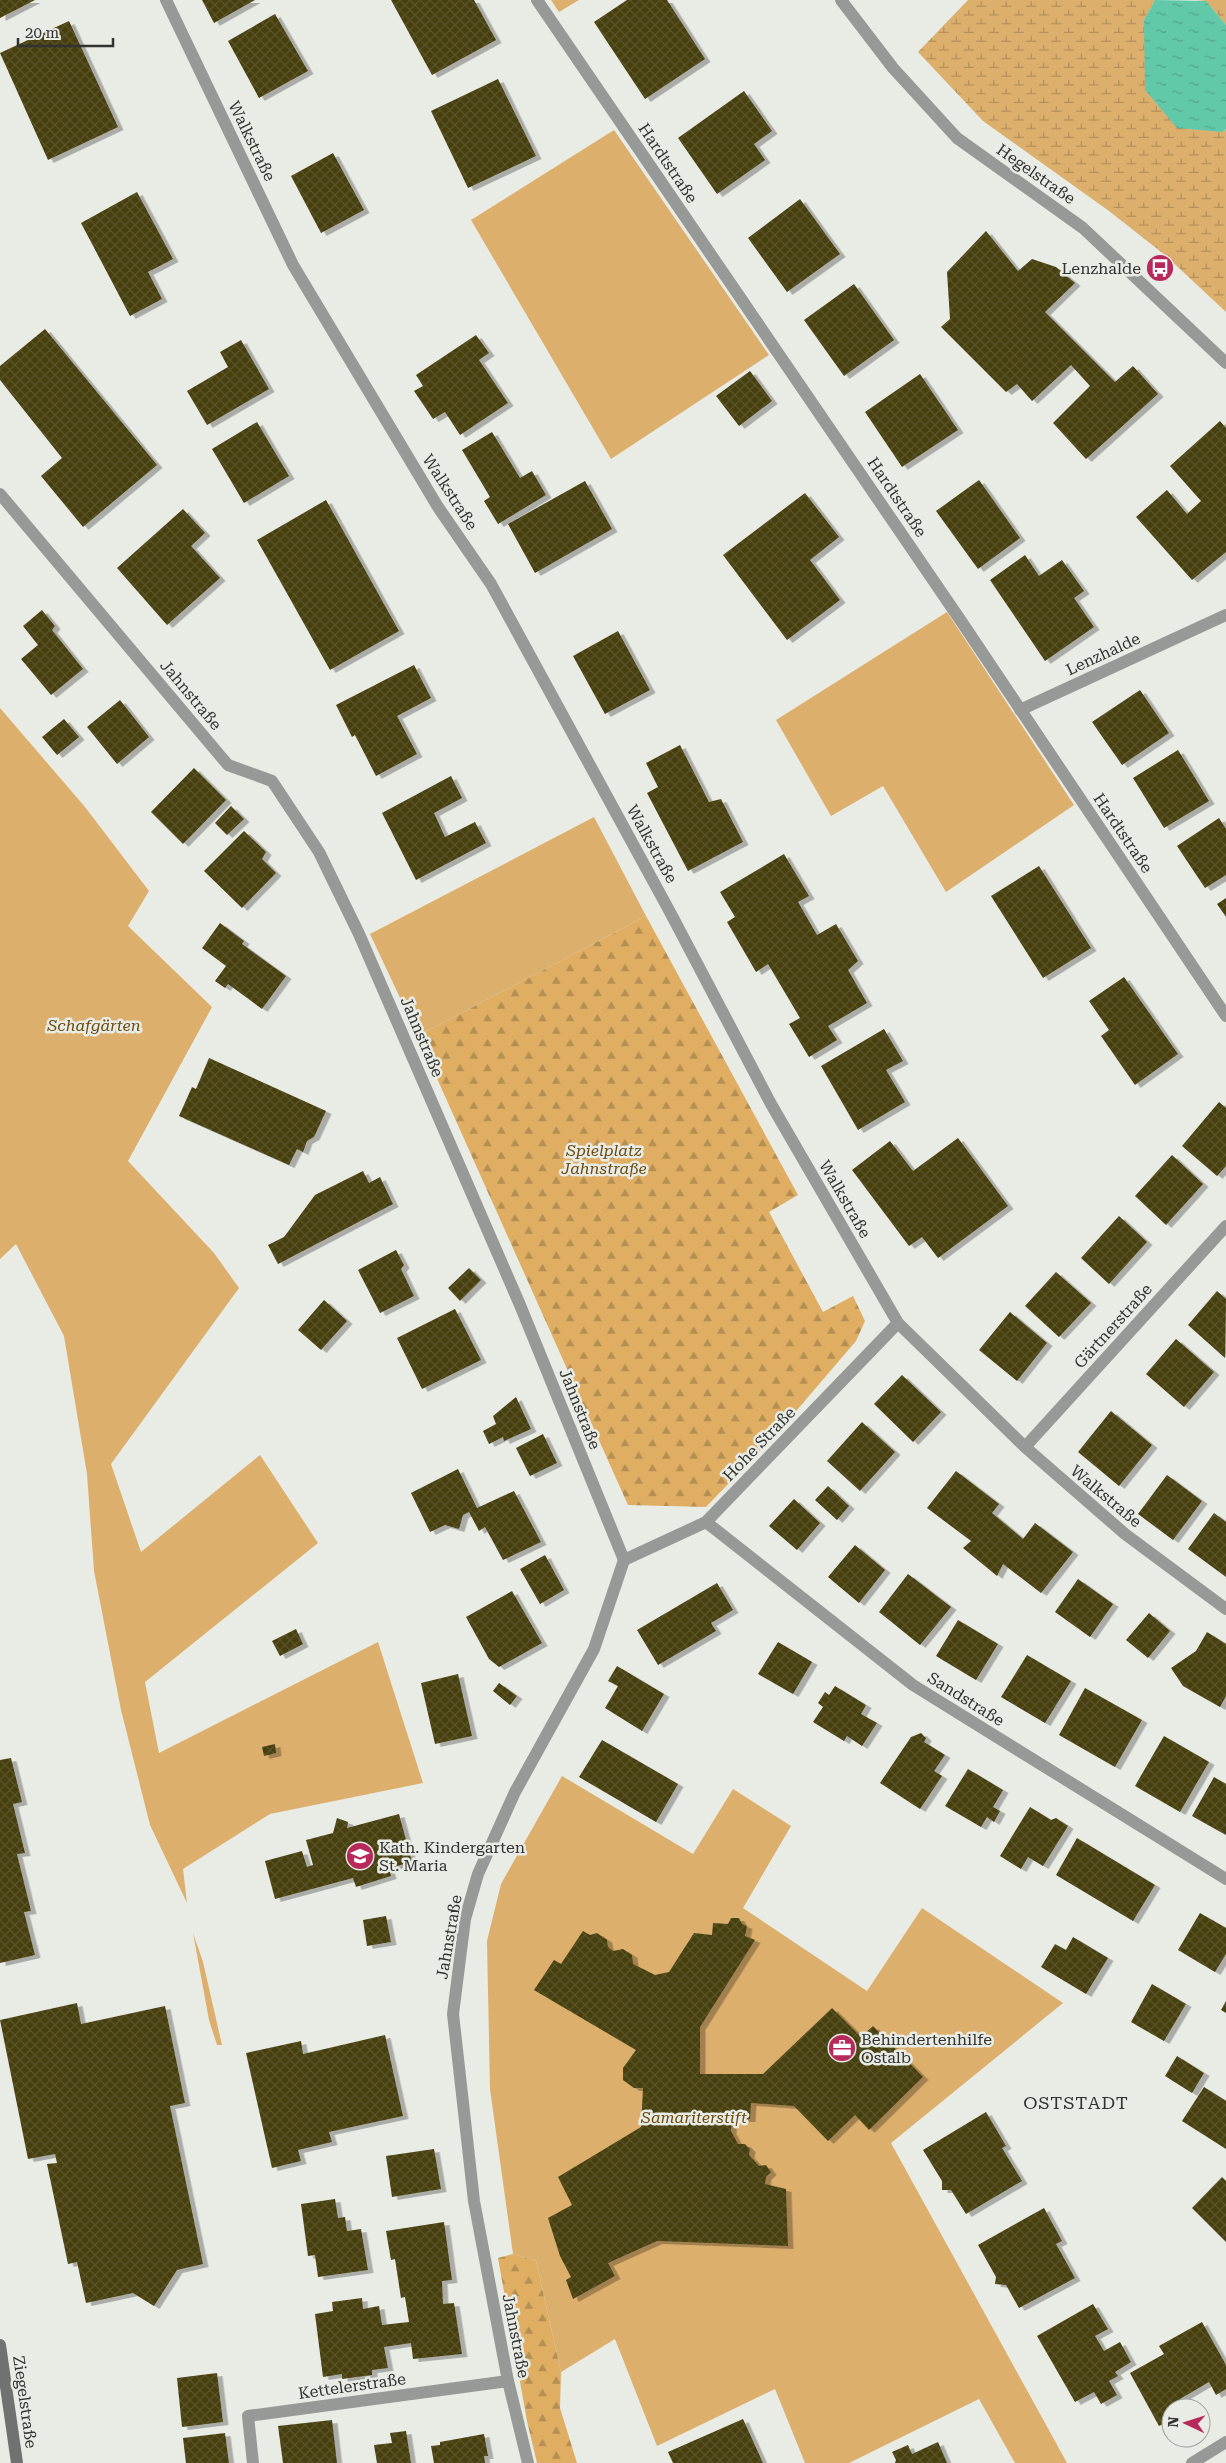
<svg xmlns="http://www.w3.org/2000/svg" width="1226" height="2463" font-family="'Roboto Serif',serif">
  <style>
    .green { fill: #ddaf6c }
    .forest { fill: url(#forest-firs) }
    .wetland { fill: url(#wetland-marsh) }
    .water { fill: url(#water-ripples) }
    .building { fill: url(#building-cross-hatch); filter: url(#shadow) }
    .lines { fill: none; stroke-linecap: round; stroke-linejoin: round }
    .minor { stroke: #979997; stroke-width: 12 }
    .tertiary { stroke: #979997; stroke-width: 12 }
    .secondary { stroke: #6f726f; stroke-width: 12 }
    .labels { text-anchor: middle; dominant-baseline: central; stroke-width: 5; stroke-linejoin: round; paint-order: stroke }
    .street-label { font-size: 16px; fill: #323230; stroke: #e9ebe5 }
    .poi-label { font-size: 16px; fill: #323230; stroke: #e9ebe5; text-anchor: start }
    .park-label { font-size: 16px; font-style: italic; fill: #6b4a10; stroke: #e9ebe5 }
    .neighbourhood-label { font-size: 18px; letter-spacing: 1px; fill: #323230; stroke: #e9ebe5 }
  </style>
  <defs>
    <pattern id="forest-firs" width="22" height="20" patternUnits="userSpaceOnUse" patternTransform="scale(1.25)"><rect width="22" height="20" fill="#dfae63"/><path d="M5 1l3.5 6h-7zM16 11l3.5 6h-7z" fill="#b58e52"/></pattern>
    <pattern id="wetland-marsh" width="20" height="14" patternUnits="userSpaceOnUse" patternTransform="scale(1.25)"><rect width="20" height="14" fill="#ddaf6c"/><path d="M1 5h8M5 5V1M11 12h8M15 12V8" fill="none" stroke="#b48f59"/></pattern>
    <pattern id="water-ripples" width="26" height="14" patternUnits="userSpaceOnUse" patternTransform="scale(1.25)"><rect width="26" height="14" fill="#61c9a9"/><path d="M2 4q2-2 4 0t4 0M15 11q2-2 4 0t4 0" fill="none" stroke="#51a48a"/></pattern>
    <pattern id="building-cross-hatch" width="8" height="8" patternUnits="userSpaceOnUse" patternTransform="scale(1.25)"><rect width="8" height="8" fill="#473f10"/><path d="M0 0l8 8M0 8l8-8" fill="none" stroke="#59532b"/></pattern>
    <filter id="shadow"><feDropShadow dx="5.5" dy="3" stdDeviation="0" flood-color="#0004"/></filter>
  </defs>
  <rect width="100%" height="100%" fill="#e9ebe5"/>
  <path class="green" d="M 551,0 L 579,0 L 559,12 Z
    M 614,130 L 769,355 L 611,459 L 471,220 Z
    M 947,612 L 1074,805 L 946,892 L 883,786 L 831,816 L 776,720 Z
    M 0,708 L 85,807 L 149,891 L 128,926 L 212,1007 L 128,1161 L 214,1253 L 239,1288 L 111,1464 L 141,1552 L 260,1455 L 318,1543 L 145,1682 L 159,1753 L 378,1642 L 423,1783 L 270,1814 L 183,1869 L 187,1903 L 150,1825 L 121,1710 L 94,1571 L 87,1474 L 64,1336 L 16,1244 L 0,1259 Z
    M 594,817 L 646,916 L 418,1036 L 370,934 Z
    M 562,1776 L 693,1854 L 733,1789 L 791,1826 L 743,1908 L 867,1991 L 922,1908 L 1063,2003 L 891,2143 L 1067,2463 L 1015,2463 L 979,2399 L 849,2463 L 805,2463 L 775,2389 L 657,2446 L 615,2339 L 561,2372 L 536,2261 L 513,2254 L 490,2089 L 487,1941 L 501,1884 Z
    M 193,1933 L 203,1962 L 222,2045 L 217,2045 L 209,2020 Z"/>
  <path class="forest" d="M 646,916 L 798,1195 L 769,1212 L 823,1312 L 853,1296 L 865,1321 L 856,1341 L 779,1431 L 706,1507 L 628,1505 L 418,1036 Z
    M 513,2254 L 536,2261 L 561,2372 L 560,2408 L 577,2463 L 537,2463 L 527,2421 L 498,2258 Z"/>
  <path class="wetland" d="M 968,0 L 1155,0 L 1144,20 L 1223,132 L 1226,129 L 1226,312 L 1165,255 L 1109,211 L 983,121 L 918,52 Z
    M 1196,0 L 1226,0 L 1226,25 L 1206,1 Z"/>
  <path class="water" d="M 1155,0 L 1206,1 L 1226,25 L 1226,129 L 1223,132 L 1177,128 L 1145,90 L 1144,20 Z"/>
  <path class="building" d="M 0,0 L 35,0 L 0,18 Z
    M 202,0 L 255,0 L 214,23 Z
    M 391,0 L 474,0 L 496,40 L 432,75 Z
    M 627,0 L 667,0 L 705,59 L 645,99 L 594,22 Z
    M 275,14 L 308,71 L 259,98 L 228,41 Z
    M 69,21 L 118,127 L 48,160 L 0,53 Z
    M 498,79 L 536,156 L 468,188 L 431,111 Z
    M 744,91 L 772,131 L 754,144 L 765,160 L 717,194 L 678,138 Z
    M 333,153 L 364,210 L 321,233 L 291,176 Z
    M 137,192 L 173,259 L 148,272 L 162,299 L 130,316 L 81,223 Z
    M 800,199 L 840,254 L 787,292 L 748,238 Z
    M 986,231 L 1018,271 L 1032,259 L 1056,267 L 1075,283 L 1045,312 L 1115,382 L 1133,366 L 1158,394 L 1086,459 L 1053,423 L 1090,386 L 1071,365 L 1032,401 L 1017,384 L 1006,392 L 941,327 L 950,319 L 947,272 Z
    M 854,284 L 894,340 L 844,376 L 804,320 Z
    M 45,329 L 157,465 L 83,527 L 41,476 L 62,458 L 0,380 L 0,366 Z
    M 476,335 L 489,353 L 479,360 L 508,403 L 460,435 L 445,412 L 433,419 L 414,391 L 423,386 L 416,375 Z
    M 241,340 L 269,389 L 207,425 L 187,391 L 228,367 L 220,352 Z
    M 750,371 L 772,401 L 739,426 L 716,396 Z
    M 920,374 L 958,430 L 902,467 L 865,412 Z
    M 1220,421 L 1226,428 L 1226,552 L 1192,580 L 1136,517 L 1167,490 L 1187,514 L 1201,501 L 1170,466 Z
    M 257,422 L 289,476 L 244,503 L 212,449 Z
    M 492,432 L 520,478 L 532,471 L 546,495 L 498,524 L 484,501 L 490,497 L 462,450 Z
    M 979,480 L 1020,538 L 978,569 L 936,511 Z
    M 585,481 L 612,529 L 535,573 L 508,524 Z
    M 805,493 L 839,537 L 810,560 L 840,600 L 787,640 L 723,555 Z
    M 326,500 L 399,631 L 330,670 L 257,540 Z
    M 183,509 L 205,533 L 191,546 L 220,578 L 167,625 L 117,568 Z
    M 1025,555 L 1039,576 L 1062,560 L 1084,591 L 1074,598 L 1094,627 L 1045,661 L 990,580 Z
    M 42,610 L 55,626 L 52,630 L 83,669 L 51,695 L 21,659 L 38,645 L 23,626 Z
    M 618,631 L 650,690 L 605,714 L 573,656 Z
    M 414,665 L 431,698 L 397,716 L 417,754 L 376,776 L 355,735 L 352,737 L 336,705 Z
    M 1140,690 L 1169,733 L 1122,765 L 1092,722 Z
    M 120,700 L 149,737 L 117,764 L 87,727 Z
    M 64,719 L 79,737 L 57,755 L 42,737 Z
    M 680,745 L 709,802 L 721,799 L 743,842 L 688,871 L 647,793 L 658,787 L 646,763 Z
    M 1178,750 L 1209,801 L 1164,828 L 1133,778 Z
    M 194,768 L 226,800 L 183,844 L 151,812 Z
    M 451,776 L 462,798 L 434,813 L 445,837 L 475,822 L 486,843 L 416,880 L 382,813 Z
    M 231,806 L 244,819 L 227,835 L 215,823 Z
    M 1219,818 L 1226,829 L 1226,875 L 1205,888 L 1177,846 Z
    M 244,831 L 266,852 L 262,859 L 276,873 L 242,908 L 204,871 Z
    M 784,854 L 809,896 L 798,902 L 817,935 L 836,924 L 858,961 L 848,970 L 867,1003 L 828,1026 L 837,1040 L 809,1057 L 789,1024 L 800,1018 L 768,964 L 756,972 L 727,922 L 735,917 L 720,892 Z
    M 1039,866 L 1091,948 L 1043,978 L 991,896 Z
    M 1226,898 L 1226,917 L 1217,904 Z
    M 220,923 L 244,941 L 242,944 L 286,976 L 262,1009 L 228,984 L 225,988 L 215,981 L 226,966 L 202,948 Z
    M 1124,977 L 1178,1054 L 1135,1085 L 1101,1036 L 1109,1030 L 1089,1001 Z
    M 884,1029 L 903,1061 L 886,1070 L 905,1102 L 858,1130 L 821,1066 Z
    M 209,1058 L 326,1111 L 314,1137 L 307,1141 L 303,1152 L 297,1149 L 289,1165 L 179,1116 L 192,1087 L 196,1089 Z
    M 1219,1102 L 1226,1108 L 1226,1166 L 1217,1176 L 1182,1146 Z
    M 958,1138 L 1008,1206 L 938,1258 L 922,1237 L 909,1246 L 852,1170 L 890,1141 L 913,1171 Z
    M 1172,1155 L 1203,1184 L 1166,1225 L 1135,1196 Z
    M 363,1171 L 369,1183 L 380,1177 L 393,1204 L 278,1264 L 268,1245 L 284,1237 L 315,1195 Z
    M 1119,1216 L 1147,1242 L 1109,1284 L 1081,1258 Z
    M 396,1250 L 404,1265 L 401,1269 L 414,1296 L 380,1313 L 358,1270 Z
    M 469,1268 L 481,1280 L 460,1301 L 448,1288 Z
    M 1056,1272 L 1091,1303 L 1059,1337 L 1025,1306 Z
    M 1217,1291 L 1226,1299 L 1225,1358 L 1188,1325 Z
    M 324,1300 L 347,1321 L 321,1350 L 298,1330 Z
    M 455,1309 L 481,1360 L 422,1389 L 397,1338 Z
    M 1010,1312 L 1047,1343 L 1017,1381 L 979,1350 Z
    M 1176,1339 L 1214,1372 L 1184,1407 L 1146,1374 Z
    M 902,1375 L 941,1412 L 913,1442 L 874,1404 Z
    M 516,1397 L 531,1429 L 504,1441 L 503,1437 L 489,1444 L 483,1431 L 496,1424 L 493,1416 Z
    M 1111,1411 L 1152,1445 L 1119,1486 L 1078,1452 Z
    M 862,1422 L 895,1452 L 860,1491 L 827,1461 Z
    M 543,1434 L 557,1463 L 530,1476 L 516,1448 Z
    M 458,1469 L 477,1508 L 514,1491 L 541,1542 L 503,1560 L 485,1527 L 479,1531 L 469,1512 L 463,1515 L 459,1529 L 445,1525 L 430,1532 L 411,1493 Z
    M 956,1471 L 999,1504 L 992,1513 L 1023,1539 L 1035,1523 L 1073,1552 L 1041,1593 L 1003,1564 L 997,1576 L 963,1548 L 971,1541 L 927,1508 Z
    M 1167,1475 L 1202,1501 L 1173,1540 L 1138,1514 Z
    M 828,1486 L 849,1506 L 837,1520 L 815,1500 Z
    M 794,1499 L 820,1523 L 797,1550 L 769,1526 Z
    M 1214,1513 L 1226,1522 L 1226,1577 L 1188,1549 Z
    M 855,1545 L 885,1570 L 859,1603 L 828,1577 Z
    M 545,1555 L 564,1590 L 540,1604 L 520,1569 Z
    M 908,1574 L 951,1607 L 920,1645 L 879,1612 Z
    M 1078,1579 L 1113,1604 L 1090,1637 L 1055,1612 Z
    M 717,1583 L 733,1610 L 711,1623 L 716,1631 L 658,1665 L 637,1630 Z
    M 512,1591 L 542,1643 L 499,1667 L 489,1659 L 466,1617 Z
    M 1149,1613 L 1170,1631 L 1148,1658 L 1126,1640 Z
    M 958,1620 L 998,1644 L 976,1680 L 936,1656 Z
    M 296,1629 L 303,1644 L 280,1656 L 272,1641 Z
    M 1207,1632 L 1226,1644 L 1226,1696 L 1220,1707 L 1183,1686 L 1171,1668 L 1196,1651 Z
    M 778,1642 L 812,1662 L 793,1694 L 758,1674 Z
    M 1027,1655 L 1071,1681 L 1045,1723 L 1001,1697 Z
    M 617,1666 L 664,1694 L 642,1731 L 605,1708 L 618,1686 L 608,1681 Z
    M 458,1674 L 472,1736 L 435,1744 L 421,1683 Z
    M 499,1683 L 517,1696 L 510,1705 L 493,1691 Z
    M 835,1686 L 866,1705 L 861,1714 L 877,1723 L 862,1746 L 847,1736 L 844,1741 L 813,1722 L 823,1707 L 818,1703 L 825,1692 L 829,1695 Z
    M 1085,1688 L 1142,1720 L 1115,1767 L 1059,1735 Z
    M 921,1733 L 926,1738 L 924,1742 L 945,1755 L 934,1771 L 942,1776 L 920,1809 L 880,1783 L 911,1737 Z
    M 1164,1736 L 1209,1762 L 1180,1812 L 1135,1786 Z
    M 602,1740 L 678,1784 L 656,1822 L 579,1777 Z
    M 275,1744 L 276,1753 L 264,1756 L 262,1747 Z
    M 11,1758 L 22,1802 L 13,1804 L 25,1853 L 17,1854 L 31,1911 L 24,1912 L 35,1955 L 0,1963 L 0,1760 Z
    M 968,1769 L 1003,1790 L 993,1807 L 1000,1811 L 994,1822 L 987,1817 L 981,1827 L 945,1806 Z
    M 1214,1777 L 1226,1784 L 1226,1835 L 1192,1816 Z
    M 1030,1807 L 1051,1820 L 1056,1818 L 1068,1826 L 1043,1866 L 1028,1857 L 1021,1869 L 1000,1856 Z
    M 399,1814 L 412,1862 L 389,1868 L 391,1876 L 356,1887 L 353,1878 L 275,1899 L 265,1861 L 302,1851 L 307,1867 L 313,1865 L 306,1840 L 333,1833 L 337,1818 L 348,1822 L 347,1828 Z
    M 1077,1838 L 1155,1885 L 1133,1921 L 1056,1875 Z
    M 1200,1913 L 1226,1928 L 1226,1954 L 1215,1972 L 1178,1950 Z
    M 386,1916 L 391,1942 L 367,1946 L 363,1920 Z
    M 731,1918 L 739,1918 L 742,1924 L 747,1926 L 745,1936 L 755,1940 L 700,2027 L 700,2074 L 763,2074 L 832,2008 L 861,2037 L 873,2026 L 923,2077 L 869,2130 L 855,2115 L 828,2141 L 794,2106 L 751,2103 L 750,2119 L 732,2119 L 731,2131 L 738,2144 L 745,2144 L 750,2149 L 749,2155 L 759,2166 L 766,2165 L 771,2172 L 766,2177 L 765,2184 L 786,2189 L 788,2246 L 657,2241 L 608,2263 L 615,2276 L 573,2299 L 566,2280 L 571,2277 L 560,2256 L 548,2218 L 572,2205 L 558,2177 L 641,2127 L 643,2088 L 634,2088 L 623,2080 L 623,2068 L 636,2050 L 534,1990 L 554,1960 L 561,1964 L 583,1931 L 590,1935 L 597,1933 L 607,1940 L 608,1947 L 613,1951 L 623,1949 L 632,1955 L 633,1964 L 655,1975 L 669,1972 L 694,1933 L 712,1935 L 713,1923 L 728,1924 Z
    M 1073,1937 L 1108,1958 L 1086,1994 L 1041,1967 L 1055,1944 L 1066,1950 Z
    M 1152,1984 L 1186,2004 L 1164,2041 L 1131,2022 Z
    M 1226,2001 L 1226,2013 L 1221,2010 Z
    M 77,2003 L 81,2024 L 165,2006 L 185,2103 L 170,2106 L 203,2264 L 177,2270 L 154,2306 L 133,2293 L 86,2303 L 77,2262 L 68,2264 L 47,2164 L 57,2163 L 55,2154 L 28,2159 L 0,2020 Z
    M 385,2035 L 403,2116 L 329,2132 L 332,2142 L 298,2150 L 301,2161 L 272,2168 L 246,2053 L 301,2041 L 303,2054 Z
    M 1177,2056 L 1204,2073 L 1192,2093 L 1165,2076 Z
    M 1204,2087 L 1226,2101 L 1226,2149 L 1182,2121 Z
    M 986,2112 L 1006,2146 L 1002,2148 L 1022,2181 L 966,2214 L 951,2190 L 942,2190 L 942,2181 L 923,2150 Z
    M 434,2149 L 441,2189 L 392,2197 L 386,2156 Z
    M 1222,2177 L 1226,2181 L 1226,2242 L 1192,2208 Z
    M 335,2199 L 338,2218 L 345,2217 L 347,2231 L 361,2229 L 368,2270 L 318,2277 L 315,2255 L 308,2256 L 301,2204 Z
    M 1044,2208 L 1062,2241 L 1056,2244 L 1075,2278 L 1019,2308 L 1006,2285 L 995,2284 L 996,2277 L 978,2245 Z
    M 444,2222 L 452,2280 L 442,2281 L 443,2304 L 454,2303 L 462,2354 L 413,2359 L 411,2343 L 384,2347 L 388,2368 L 372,2370 L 372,2375 L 342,2379 L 342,2374 L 323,2377 L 315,2314 L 333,2311 L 332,2302 L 362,2298 L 363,2309 L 379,2306 L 382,2325 L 409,2322 L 405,2297 L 401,2298 L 395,2259 L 391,2260 L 386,2231 Z
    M 1093,2304 L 1108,2329 L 1095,2336 L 1104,2351 L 1120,2342 L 1131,2362 L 1115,2372 L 1118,2376 L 1109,2381 L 1117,2395 L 1101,2404 L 1094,2392 L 1075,2402 L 1037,2336 Z
    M 1202,2322 L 1226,2365 L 1226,2389 L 1216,2395 L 1209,2382 L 1180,2399 L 1185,2408 L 1171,2408 L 1171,2420 L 1159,2426 L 1130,2373 L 1164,2354 L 1159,2346 Z
    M 217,2373 L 223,2422 L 182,2427 L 177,2378 Z
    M 743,2419 L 763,2463 L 673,2463 L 668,2452 Z
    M 332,2420 L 337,2463 L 283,2463 L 278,2426 Z
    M 406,2431 L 411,2463 L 377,2463 L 374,2445 L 392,2443 L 390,2433 Z
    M 225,2433 L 229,2463 L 186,2463 L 183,2438 Z
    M 484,2434 L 488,2456 L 484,2456 L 485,2463 L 434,2463 L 431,2446 L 440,2445 L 440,2442 Z
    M 938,2442 L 947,2463 L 895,2463 L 896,2460 L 892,2452 L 908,2445 L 912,2454 Z"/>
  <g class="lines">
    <path class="minor" d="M 166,0 L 293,265 L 438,507 L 491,584 L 670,912 L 771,1104 L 898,1323 L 1025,1447 L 1125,1534 L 1226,1609
      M 537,0 L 961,621 L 1226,1016
      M 0,494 L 228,765 L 272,781 L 319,852 L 359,934 L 520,1305 L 624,1560 L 594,1649 L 515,1792 L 478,1874 L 465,1919 L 453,2014 L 474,2201 L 508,2381 L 528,2463
      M 1020,710 L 1226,615
      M 1025,1447 L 1226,1226
      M 706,1522 L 913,1685 L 1226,1879
      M 624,1560 L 706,1522 L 898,1323
      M 253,2463 L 248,2416 L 508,2381"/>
    <path class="tertiary" d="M 841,0 L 893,68 L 957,138 L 1083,228 L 1226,363
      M 1192,2463 L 1226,2442"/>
    <path class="secondary" d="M 0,2345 L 17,2463"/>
  </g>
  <defs>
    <symbol id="bus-disc" viewBox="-11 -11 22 22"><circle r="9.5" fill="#b7295a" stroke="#e9ebe5"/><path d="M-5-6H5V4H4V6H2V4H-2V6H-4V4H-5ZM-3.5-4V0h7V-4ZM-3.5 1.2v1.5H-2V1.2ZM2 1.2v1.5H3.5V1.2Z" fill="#fff"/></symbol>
    <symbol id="school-disc" viewBox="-11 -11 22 22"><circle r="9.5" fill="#b7295a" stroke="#e9ebe5"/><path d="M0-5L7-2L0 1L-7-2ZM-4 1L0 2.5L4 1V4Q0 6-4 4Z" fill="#fff"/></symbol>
    <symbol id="office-disc" viewBox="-11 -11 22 22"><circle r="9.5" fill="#b7295a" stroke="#e9ebe5"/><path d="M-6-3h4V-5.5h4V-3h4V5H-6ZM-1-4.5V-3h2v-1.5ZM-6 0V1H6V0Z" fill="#fff"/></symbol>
  </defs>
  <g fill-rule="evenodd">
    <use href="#bus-disc" x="1144" y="252" width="32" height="32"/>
    <use href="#school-disc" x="344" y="1840" width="32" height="32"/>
    <use href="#office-disc" x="826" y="2032" width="32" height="32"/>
  </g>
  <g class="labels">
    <g class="street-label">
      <text transform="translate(252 141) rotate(64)">Walkstraße</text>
      <text transform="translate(668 163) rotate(56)">Hardtstraße</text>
      <text transform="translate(1036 174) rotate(35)">Hegelstraße</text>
      <text transform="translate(450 492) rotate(57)">Walkstraße</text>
      <text transform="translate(897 497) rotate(56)">Hardtstraße</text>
      <text transform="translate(1103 654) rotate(-25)">Lenzhalde</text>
      <text transform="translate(191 695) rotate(50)">Jahnstraße</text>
      <text transform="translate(1123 833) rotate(56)">Hardtstraße</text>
      <text transform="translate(652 844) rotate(61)">Walkstraße</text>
      <text transform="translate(422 1037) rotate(67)">Jahnstraße</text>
      <text transform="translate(845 1199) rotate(60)">Walkstraße</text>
      <text transform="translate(1113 1326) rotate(-48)">Gärtnerstraße</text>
      <text transform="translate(580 1409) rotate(68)">Jahnstraße</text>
      <text transform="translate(759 1444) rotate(-46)">Hohe Straße</text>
      <text transform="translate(1106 1496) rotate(40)">Walkstraße</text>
      <text transform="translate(966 1699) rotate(32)">Sandstraße</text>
      <text transform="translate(449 1937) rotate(-80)">Jahnstraße</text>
      <text transform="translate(516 2336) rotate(79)">Jahnstraße</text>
      <text transform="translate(352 2386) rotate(-8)">Kettelerstraße</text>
      <text transform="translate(25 2402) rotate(82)">Ziegelstraße</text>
    </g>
    <g class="poi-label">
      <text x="1141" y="268" text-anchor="end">Lenzhalde</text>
      <text x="379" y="1847">Kath. Kindergarten<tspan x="379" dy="18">St. Maria</tspan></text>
      <text x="861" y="2039">Behindertenhilfe<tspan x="861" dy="18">Ostalb</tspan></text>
    </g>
    <g class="park-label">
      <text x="94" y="1025">Schafgärten</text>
      <text x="604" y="1150">Spielplatz<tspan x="604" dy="18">Jahnstraße</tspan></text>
      <text x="694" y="2117">Samariterstift</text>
    </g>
    <g class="neighbourhood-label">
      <text x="1076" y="2102">OSTSTADT</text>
    </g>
  </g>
  <g transform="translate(1186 2423) rotate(274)"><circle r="24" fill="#e9ebe5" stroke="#a0a19d"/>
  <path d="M0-4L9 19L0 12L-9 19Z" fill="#b7295a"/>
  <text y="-8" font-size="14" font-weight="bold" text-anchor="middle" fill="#323230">N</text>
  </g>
  <path d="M18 38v8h95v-8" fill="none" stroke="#323230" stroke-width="2.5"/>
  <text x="25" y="38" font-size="15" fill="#323230" stroke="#e9ebe5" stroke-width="4" paint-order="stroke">20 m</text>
</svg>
